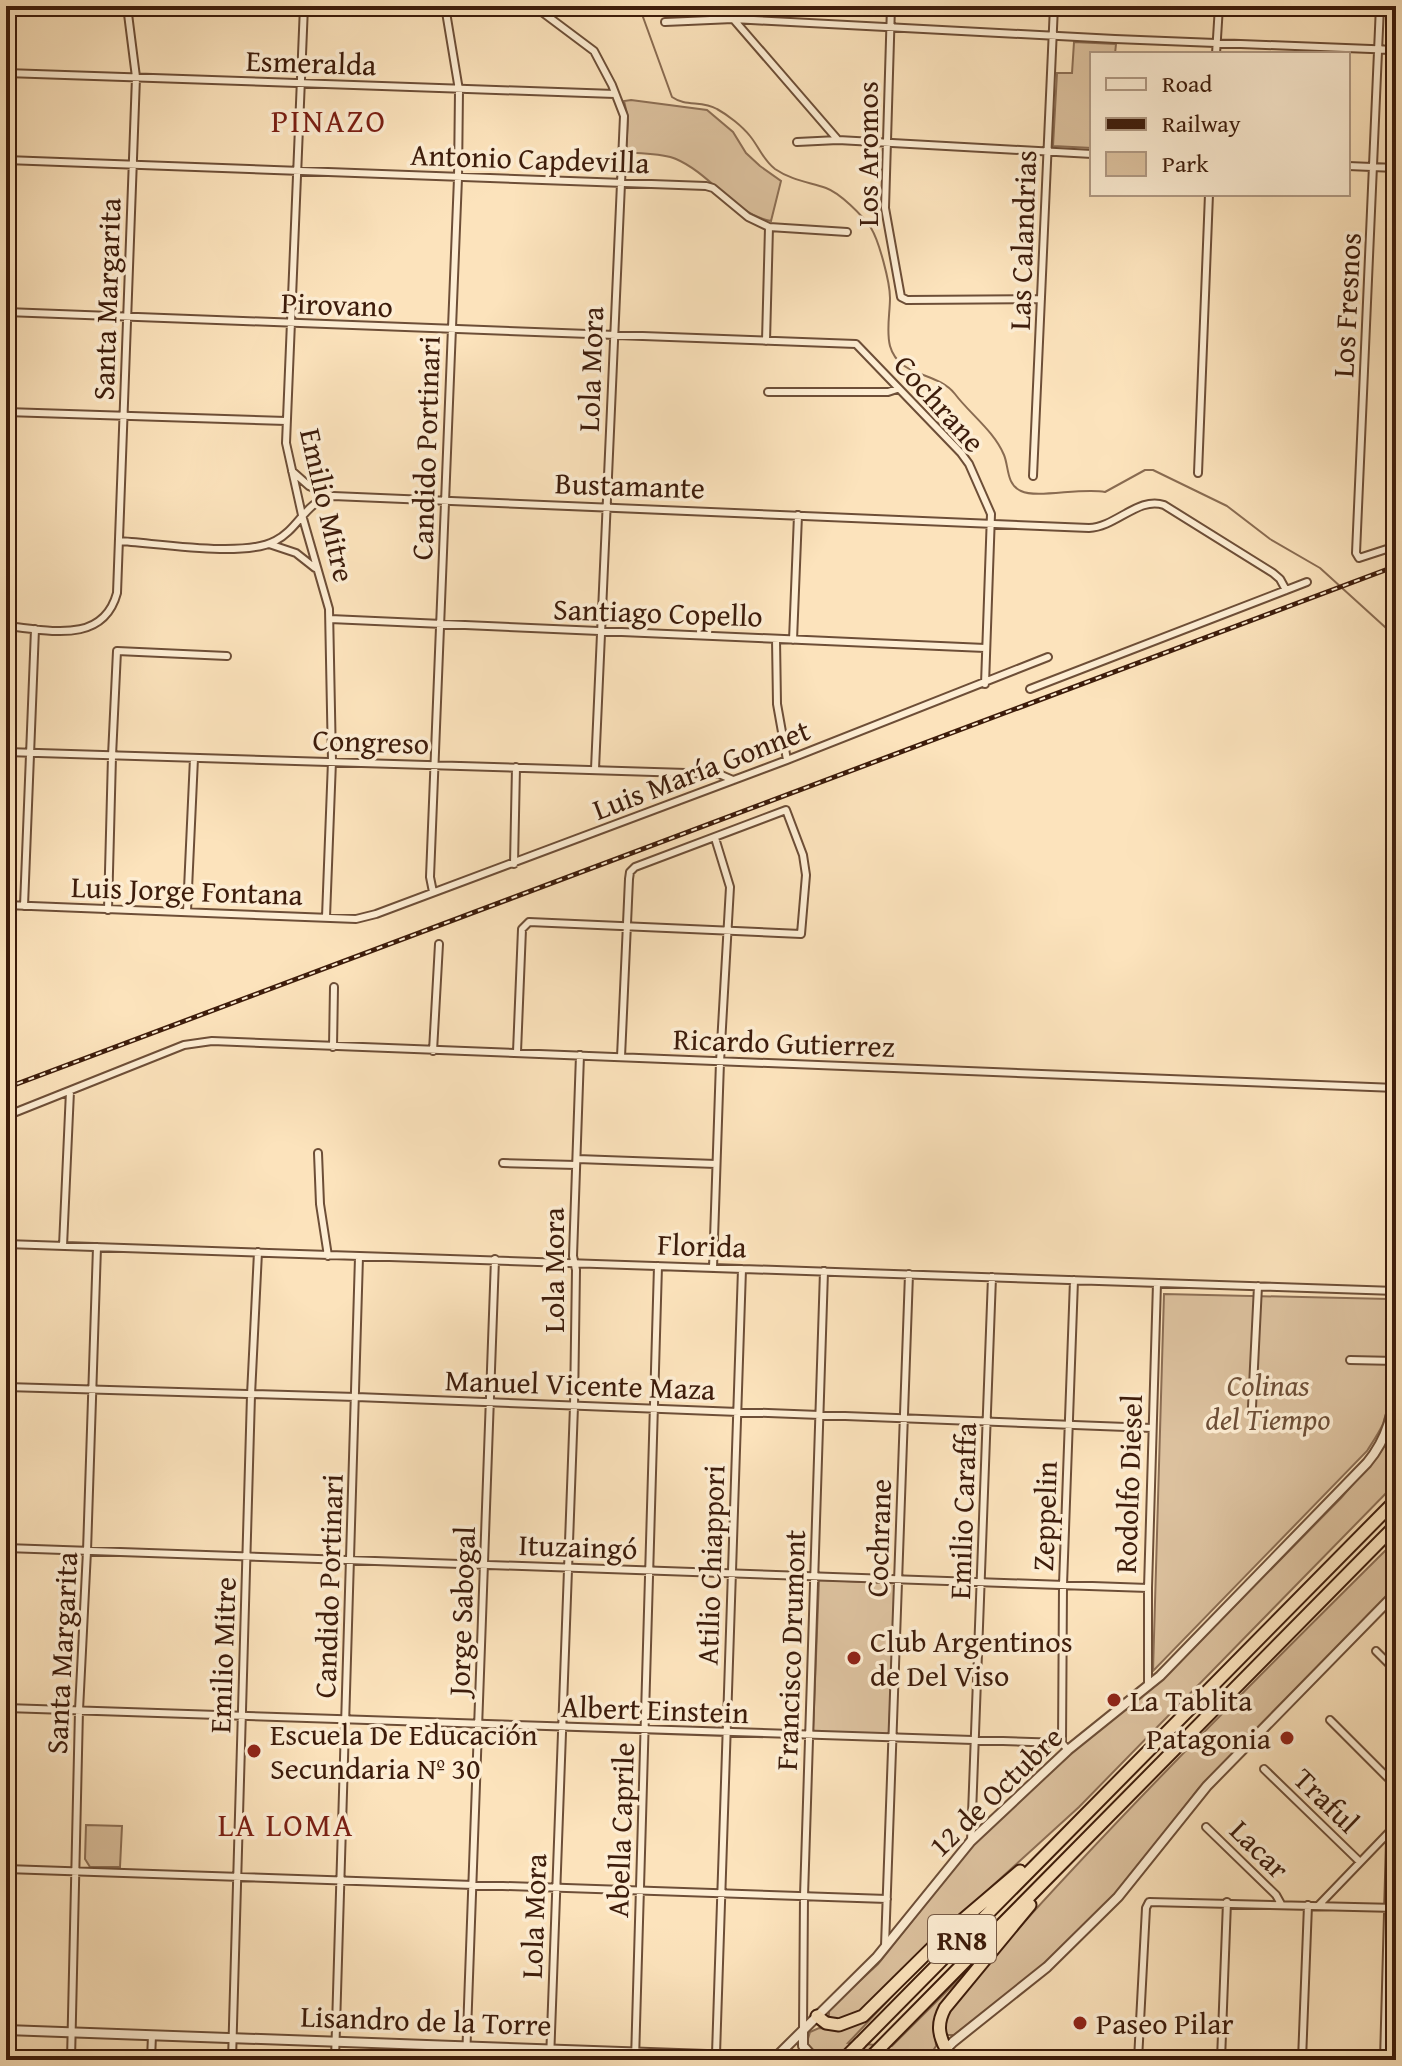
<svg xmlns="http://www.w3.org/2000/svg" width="1402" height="2066" font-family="'Gentium Book Plus',serif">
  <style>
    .green { fill: #dcc19e; stroke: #8c6e54; stroke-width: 2 }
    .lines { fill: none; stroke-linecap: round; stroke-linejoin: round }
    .stream { stroke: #896b51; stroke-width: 2 }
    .minor-casing { stroke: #6d4e37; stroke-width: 10 }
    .tertiary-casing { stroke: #6d4e37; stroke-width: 12 }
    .motorway-casing { stroke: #3d1c0b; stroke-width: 15 }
    .minor { stroke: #fdedd3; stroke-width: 6 }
    .tertiary { stroke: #fdedd3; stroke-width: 8 }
    .motorway { stroke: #fce3bc; stroke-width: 11 }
    .rail-casing { stroke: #3d1c0b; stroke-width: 5 }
    .rail { stroke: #fdedd3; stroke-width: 2; stroke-dasharray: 6; stroke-linecap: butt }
    .motorway-bridge-casing { stroke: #3d1c0b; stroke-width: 15; stroke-linecap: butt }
    .motorway-bridge { stroke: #fce3bc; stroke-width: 11 }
    .poi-dot { fill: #8f2418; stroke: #fdedd3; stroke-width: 3 }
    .labels { text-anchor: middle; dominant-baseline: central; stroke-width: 7; stroke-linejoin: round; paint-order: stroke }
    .shield { fill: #fdedd3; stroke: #775b47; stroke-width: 2 }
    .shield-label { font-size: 28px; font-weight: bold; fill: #3d1c0b }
    .street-label { font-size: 30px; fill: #3d1c0b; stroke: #fdedd3 }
    .park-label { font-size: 30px; font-style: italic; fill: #6d4e37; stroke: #fdedd3 }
    .poi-label { font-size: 30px; fill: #3d1c0b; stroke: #fdedd3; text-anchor: start }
    .neighbourhood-label { font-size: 32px; letter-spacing: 2px; fill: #7a1f14; stroke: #fdedd3 }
  </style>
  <rect width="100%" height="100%" fill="#fce3bc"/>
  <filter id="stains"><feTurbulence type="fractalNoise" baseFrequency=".0025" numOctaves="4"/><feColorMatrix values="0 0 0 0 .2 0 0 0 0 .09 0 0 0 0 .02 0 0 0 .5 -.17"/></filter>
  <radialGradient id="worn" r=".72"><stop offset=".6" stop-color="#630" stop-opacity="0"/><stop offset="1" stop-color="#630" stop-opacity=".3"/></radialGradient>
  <path class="green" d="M 1074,42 L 1116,44 L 1115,54 L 1092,54 L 1092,148 L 1053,146 L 1057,73 L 1072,73 Z
    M 631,100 L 707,110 L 733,132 L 746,153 L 760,166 L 781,181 L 771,221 C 734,214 711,174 676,159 C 662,153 641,154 626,152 L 628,118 L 624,101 Z
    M 1164,1294 L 1389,1299 C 1392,1339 1396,1385 1383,1424 C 1379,1433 1372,1443 1367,1451 L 1153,1671 Z
    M 1396,1414 L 1396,1483 L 1079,1807 L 935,1938 L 863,2011 L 844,2021 L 829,2018 L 829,2009 L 878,1964 L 969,1849 L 1071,1753 L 1167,1675 L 1341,1498 L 1380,1453 L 1392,1432 Z
    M 1396,1540 L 1396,1589 L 1199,1788 L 1121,1889 L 1041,1968 L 954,2035 L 947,2035 L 942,2030 C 946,1999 1004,1945 1026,1920 C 1145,1789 1271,1664 1396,1540 Z
    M 819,1580 L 895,1583 L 889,1735 L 813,1732 Z
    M 86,1825 L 122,1826 L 120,1867 L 90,1867 L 85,1859 Z
    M 932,1954 L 848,2043 L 892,2046 L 978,1960 L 935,2025 L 936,2046 L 929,2057 L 817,2053 L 808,2047 L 807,2042 L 810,2032 L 819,2028 L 840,2029 Z"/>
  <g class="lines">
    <path class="stream" d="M 639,6 L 672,97 C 686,107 702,100 717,109 C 728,115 742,126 750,136 C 759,147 763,160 775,169 C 791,180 808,182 826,188 C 840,193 862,215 871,228 C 879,241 890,282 890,298 C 890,313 886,331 890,346 C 899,378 937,371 955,394 C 970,414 994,431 1004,455 C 1009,467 1006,484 1021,491 C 1037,499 1082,487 1105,492 L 1145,470 L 1153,470 L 1227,506 L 1270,539 L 1320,568 L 1396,637"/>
    <defs>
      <path id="minor" d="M 304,6 L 286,443 L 302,515 L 329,609 L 332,761 L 326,917
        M 534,6 L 594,51 L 612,85 L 624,116 L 595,769
        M 722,6 L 838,140
        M 891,6 L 885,208 L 901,297 L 907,300 L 1041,299
        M 1380,6 L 1356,553 L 1359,558 L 1396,546
        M 665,22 L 733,19 L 1115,39 L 1396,50
        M 1216,54 L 1219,6
        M 6,73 L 615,94
        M 797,142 L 838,140 L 1092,154
        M 6,160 L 706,186 L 713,188 L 748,217 L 769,227 L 847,232
        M 1348,166 L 1396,168
        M 6,312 L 856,344 L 961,453 L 969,464 L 991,514 L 985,684
        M 766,341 L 769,227
        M 768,392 L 888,392 L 897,389
        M 6,412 L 286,421
        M 292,471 L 309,486 L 329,494
        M 1198,473 L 1209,194
        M 1033,476 L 1054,6
        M 119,541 C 156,543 244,558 275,541 C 299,529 305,501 333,496 L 1089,528 C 1116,527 1139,496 1164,505 L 1273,573 L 1280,579 L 1286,590
        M 269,544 L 296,553 L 315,568
        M 330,619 L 985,648
        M 6,626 C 48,630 103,645 117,593 L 136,77 L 127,6
        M 776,639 L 777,704 L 787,760
        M 793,640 L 798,515
        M 1030,689 L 1307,582
        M 6,752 L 719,774 L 733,780
        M 514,864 L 516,767
        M 433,892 L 430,877 L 458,178 L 459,90 L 445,6
        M 6,905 L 356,919 L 376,914 L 787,760 L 1048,657
        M 24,906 L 35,629
        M 108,910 L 112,756 L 117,651 L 227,656
        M 187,911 L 194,758
        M 333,1047 L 334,987
        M 433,1051 L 439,944
        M 517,1052 L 522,929 L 529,922 L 801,934 L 806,875 L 803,855 L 786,810 L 635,867 L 630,872 L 629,879 L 621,1057
        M 6,1116 L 184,1045 L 212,1041 L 1396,1088
        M 318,1153 L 320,1204 L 328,1256
        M 577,1159 L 716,1164
        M 503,1163 L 576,1165
        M 6,1244 L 1396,1291
        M 63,1246 L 70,1091
        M 713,1268 L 720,1062 L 730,887 L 715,838
        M 1350,1360 L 1396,1361
        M 6,1387 L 356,1397 L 1152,1428
        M 1252,1407 L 1258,1286
        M 6,1548 L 1148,1588
        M 1376,1651 L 1396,1671
        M 1148,1686 L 1148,1588 L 1157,1283
        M 6,1708 L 1062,1743
        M 1330,1720 L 1396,1786
        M 1068,1750 L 1062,1743 L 1063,1585 L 1074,1280
        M 1264,1769 L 1359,1861
        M 1206,1827 L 1276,1895 L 1281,1904
        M 971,1841 L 992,1277
        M 6,1869 L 887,1899
        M 1318,1906 L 1396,1825
        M 885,1946 L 909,1274
        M 803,2030 L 804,1896 L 824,1271
        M 716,2054 L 742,1269
        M 71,2060 L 79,1710 L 87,1551 L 97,1247
        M 151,2060 L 152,2035
        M 232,2060 L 251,1395 L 258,1252
        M 335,2060 L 359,1257
        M 466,2060 L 495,1259
        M 550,2060 L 574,1406 L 576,1270 L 573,1256 L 580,1055
        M 635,2060 L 658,1266
        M 1138,2060 L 1146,1908 L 1149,1902 L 1396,1908
        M 1221,2060 L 1227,1902
        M 1302,2060 L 1308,1905
        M 1384,2060 L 1390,1841 L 1388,1834"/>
      <path id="tertiary" d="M 6,2030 L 845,2060
        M 803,2031 L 803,2046 L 813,2057
        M 773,2060 L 877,1957 L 971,1841 L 1068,1750 L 1160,1676 L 1367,1463 C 1388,1438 1394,1411 1396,1378
        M 936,2060 L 953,2042 L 1047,1967 L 1118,1897 L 1207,1786 L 1396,1593"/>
      <path id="motorway" d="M 817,2016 L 826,2023 L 839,2025 L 863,2016 L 946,1934 L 1020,1871
        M 860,2043 L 1396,1500
        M 946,2049 C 938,2034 937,2023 945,2008 L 1030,1905
        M 868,2060 L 1396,1525"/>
    </defs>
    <use href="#minor" class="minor-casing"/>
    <use href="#tertiary" class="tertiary-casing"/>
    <use href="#motorway" class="motorway-casing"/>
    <use href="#minor" class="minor"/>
    <use href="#tertiary" class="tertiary"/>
    <use href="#motorway" class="motorway"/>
    <defs>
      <path id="rail" d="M 6,1088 L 1396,566"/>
    </defs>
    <use href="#rail" class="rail-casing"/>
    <use href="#rail" class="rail"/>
    <defs>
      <path id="motorway-bridge" d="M 843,2060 L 860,2043"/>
    </defs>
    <use href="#motorway-bridge" class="motorway-bridge-casing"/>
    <use href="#motorway-bridge" class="motorway-bridge"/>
  </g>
  <g class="poi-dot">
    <circle cx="854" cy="1658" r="8"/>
    <circle cx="1114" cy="1700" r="8"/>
    <circle cx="1287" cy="1738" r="8"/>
    <circle cx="254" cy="1751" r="8"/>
    <circle cx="1080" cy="2023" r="8"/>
  </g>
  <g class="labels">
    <rect class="shield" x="928" y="1915" width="68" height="48" rx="6"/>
    <g class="shield-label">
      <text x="962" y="1939">RN8</text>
    </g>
    <g class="street-label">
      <text transform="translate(311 62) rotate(2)">Esmeralda</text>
      <text transform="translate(867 154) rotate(-90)">Los Aromos</text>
      <text transform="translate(530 158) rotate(2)">Antonio Capdevilla</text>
      <text transform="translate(1022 240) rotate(-88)">Las Calandrias</text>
      <text transform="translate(106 299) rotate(-88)">Santa Margarita</text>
      <text transform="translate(337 304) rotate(2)">Pirovano</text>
      <text transform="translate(1346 305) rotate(-87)">Los Fresnos</text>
      <text transform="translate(590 369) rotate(-88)">Lola Mora</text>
      <text transform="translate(940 403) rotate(48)">Cochrane</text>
      <text transform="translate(425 448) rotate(-88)">Candido Portinari</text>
      <text transform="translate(630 485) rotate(2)">Bustamante</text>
      <text transform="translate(328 505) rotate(77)">Emilio Mitre</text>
      <text transform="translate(658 612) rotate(2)">Santiago Copello</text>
      <text transform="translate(371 741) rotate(2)">Congreso</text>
      <text transform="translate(701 769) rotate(-21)">Luis María Gonnet</text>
      <text transform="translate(187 890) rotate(2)">Luis Jorge Fontana</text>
      <text transform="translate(784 1042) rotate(2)">Ricardo Gutierrez</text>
      <text transform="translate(702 1245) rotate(2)">Florida</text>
      <text transform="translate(553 1270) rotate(-90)">Lola Mora</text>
      <text transform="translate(580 1384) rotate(2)">Manuel Vicente Maza</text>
      <text transform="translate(1128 1484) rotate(-88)">Rodolfo Diesel</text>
      <text transform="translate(962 1511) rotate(-88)">Emilio Caraffa</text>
      <text transform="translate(1044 1516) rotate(-88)">Zeppelin</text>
      <text transform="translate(878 1538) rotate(-88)">Cochrane</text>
      <text transform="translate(578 1546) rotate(2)">Ituzaingó</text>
      <text transform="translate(710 1565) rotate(-88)">Atilio Chiappori</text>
      <text transform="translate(328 1586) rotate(-88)">Candido Portinari</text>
      <text transform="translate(461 1611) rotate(-88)">Jorge Sabogal</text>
      <text transform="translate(790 1650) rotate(-88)">Francisco Drumont</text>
      <text transform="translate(61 1653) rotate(-87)">Santa Margarita</text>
      <text transform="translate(222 1655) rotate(-88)">Emilio Mitre</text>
      <text transform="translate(655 1709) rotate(2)">Albert Einstein</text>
      <text transform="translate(995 1791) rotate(-44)">12 de Octubre</text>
      <text transform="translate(1327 1800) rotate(44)">Traful</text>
      <text transform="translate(620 1830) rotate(-88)">Abella Caprile</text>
      <text transform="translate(1260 1849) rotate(45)">Lacar</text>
      <text transform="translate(533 1916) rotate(-88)">Lola Mora</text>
      <text transform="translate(426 2020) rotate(2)">Lisandro de la Torre</text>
    </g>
    <g class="park-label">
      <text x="1268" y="1385">Colinas<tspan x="1268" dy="34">del Tiempo</tspan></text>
    </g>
    <g class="poi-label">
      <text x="870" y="1641">Club Argentinos<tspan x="870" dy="34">de Del Viso</tspan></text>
      <text x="1130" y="1700">La Tablita</text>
      <text x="270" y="1734">Escuela De Educación<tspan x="270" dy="34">Secundaria Nº 30</tspan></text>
      <text x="1271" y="1738" text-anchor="end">Patagonia</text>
      <text x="1096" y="2023">Paseo Pilar</text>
    </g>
    <g class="neighbourhood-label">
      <text x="329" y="120">PINAZO</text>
      <text x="286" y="1824">LA LOMA</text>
    </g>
  </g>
  <rect width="1402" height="2066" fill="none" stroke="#fce3bc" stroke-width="32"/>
  <rect x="8" y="8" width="1386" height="2050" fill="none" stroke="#3d1c0b" stroke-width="4"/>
  <rect x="16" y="16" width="1370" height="2034" fill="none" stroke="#3d1c0b" stroke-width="2"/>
  <rect x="1090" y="52" width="260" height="144" fill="#fdedd3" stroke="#b09983" stroke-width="2"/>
  <rect x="1106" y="78" width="40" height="12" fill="#fdedd3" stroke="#b09983" stroke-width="2"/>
  <text x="1162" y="92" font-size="24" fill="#3d1c0b">Road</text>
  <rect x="1106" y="118" width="40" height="12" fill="#3d1c0b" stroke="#b09983" stroke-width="2"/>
  <text x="1162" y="132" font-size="24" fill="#3d1c0b">Railway</text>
  <rect x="1106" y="152" width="40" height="24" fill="#dcc19e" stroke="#b09983" stroke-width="2"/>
  <text x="1162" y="172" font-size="24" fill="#3d1c0b">Park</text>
  <rect width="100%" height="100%" filter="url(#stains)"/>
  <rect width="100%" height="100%" fill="url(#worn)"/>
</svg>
